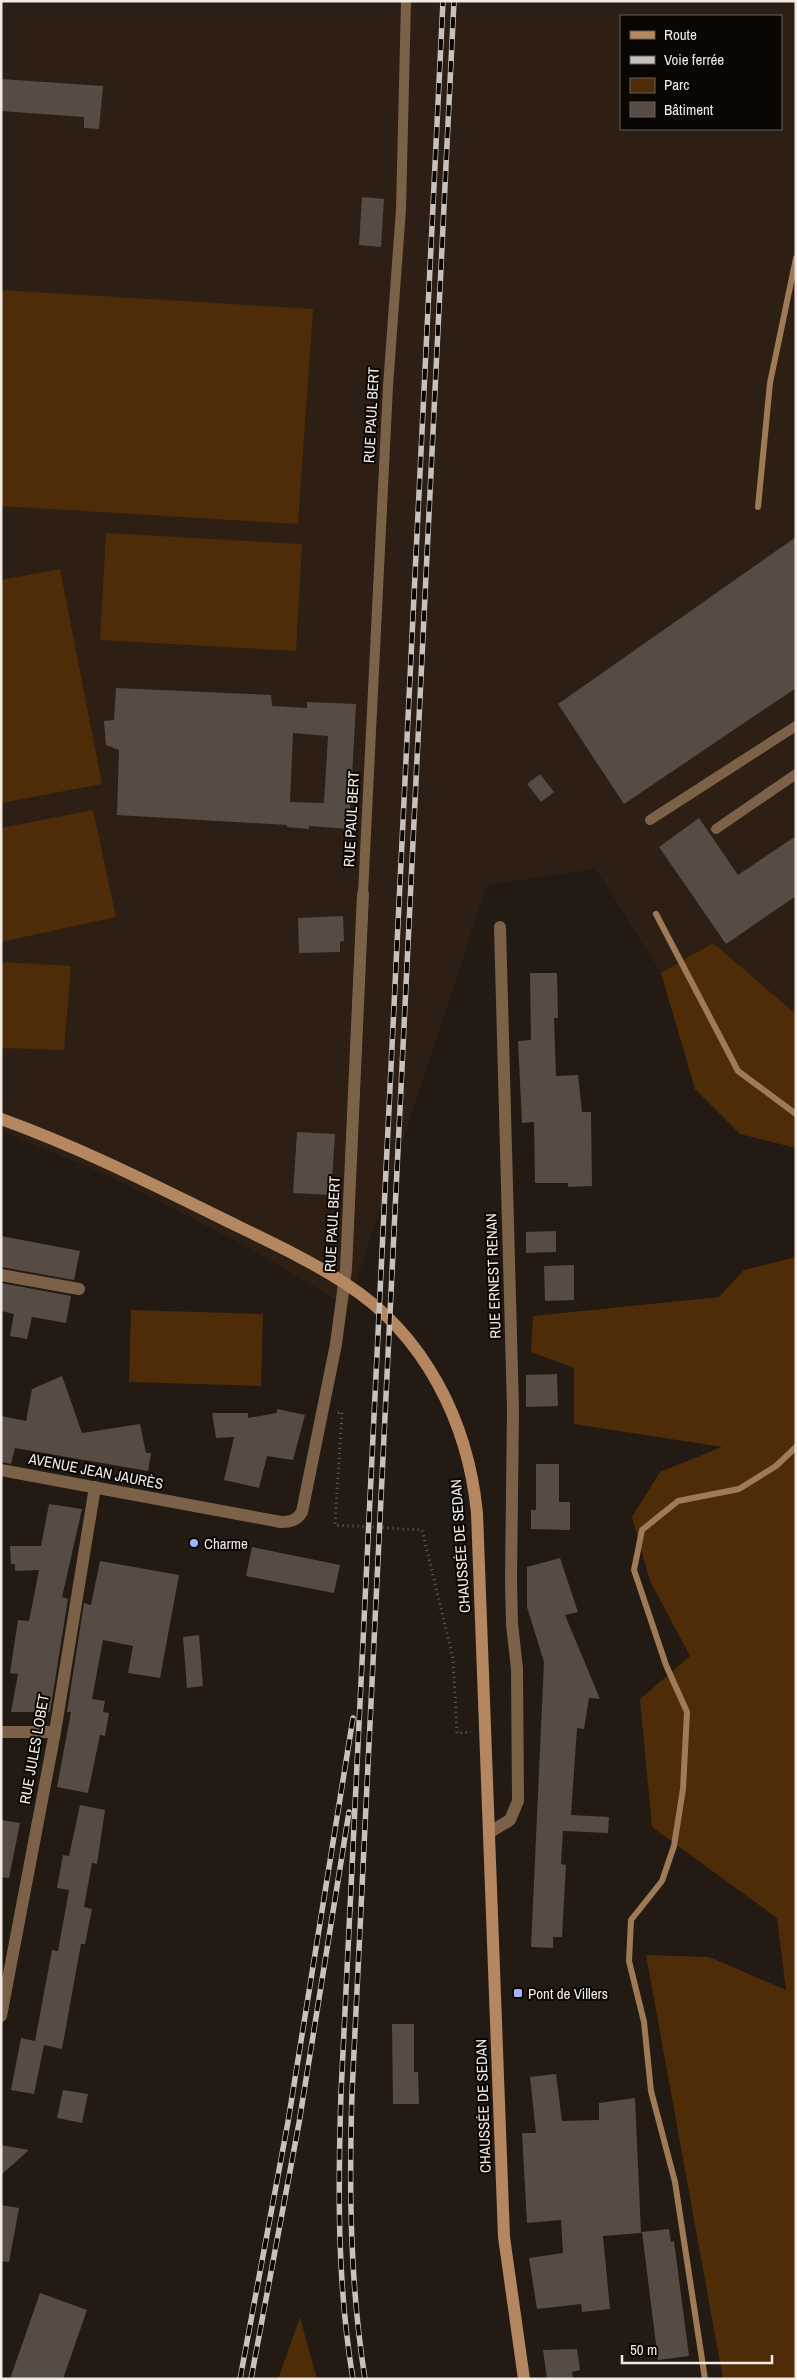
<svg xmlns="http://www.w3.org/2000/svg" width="797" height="2380" font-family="'Archivo Narrow',sans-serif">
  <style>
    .built { fill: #2d1f13; fill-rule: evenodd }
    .green { fill: #4e2c07 }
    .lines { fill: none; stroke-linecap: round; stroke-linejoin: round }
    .stream { stroke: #9e7a56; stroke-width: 6 }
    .building { fill: #574c43; fill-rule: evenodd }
    .path { stroke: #6b625c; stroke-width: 3; stroke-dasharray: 1 4; stroke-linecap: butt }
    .lane { stroke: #7c6149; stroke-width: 10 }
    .street { stroke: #7c6149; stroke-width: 12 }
    .secondary { stroke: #b48760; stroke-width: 12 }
    .rail-casing { stroke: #c9c1bc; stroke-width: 5.5 }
    .rail { stroke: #0a0604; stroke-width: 4; stroke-dasharray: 11; stroke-linecap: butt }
    .poi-dot { fill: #a0b3fd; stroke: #0a0604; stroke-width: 2 }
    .labels { text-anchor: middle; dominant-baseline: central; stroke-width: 4; stroke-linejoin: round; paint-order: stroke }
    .street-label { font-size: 15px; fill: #f1eae5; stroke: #0a0604 }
    .poi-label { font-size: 15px; fill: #f1eae5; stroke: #0a0604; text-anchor: start }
  </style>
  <rect width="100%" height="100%" fill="#231a13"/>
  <path class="built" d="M 1,1 L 796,1 L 796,1014 L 713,944 L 661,973 L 596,869 L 487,885 L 348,1307 L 251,1249 L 117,1180 L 1,1131 ZM 621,16 L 781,16 L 781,129 L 621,129 Z"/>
  <path class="green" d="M 1,290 L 313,309 L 298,524 L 1,506 Z
    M 106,533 L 302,544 L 296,651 L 100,640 Z
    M 60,569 L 102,784 L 1,803 L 1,580 Z
    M 93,810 L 116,917 L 1,942 L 1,828 Z
    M 713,943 L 796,1014 L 796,1148 L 740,1134 L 695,1089 L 661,973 Z
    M 1,962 L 71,966 L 64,1050 L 1,1048 Z
    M 796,1257 L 796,2379 L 723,2379 L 646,1955 L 709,1957 L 786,1990 L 777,1918 L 652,1827 L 640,1699 L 690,1656 L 650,1581 L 632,1517 L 660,1472 L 722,1447 L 574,1424 L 574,1368 L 531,1352 L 533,1316 L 719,1297 L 744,1270 Z
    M 131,1310 L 263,1314 L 261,1386 L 129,1382 Z
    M 300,2317 L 317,2379 L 278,2379 Z"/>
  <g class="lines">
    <path class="stream" d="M 758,507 L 770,383 L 796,258
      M 656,914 L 738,1071 L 796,1114
      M 705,2379 L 675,2182 L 651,2091 L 644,2022 L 629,1961 L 631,1920 L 662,1881 L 674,1846 L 683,1789 L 687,1712 L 666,1665 L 634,1570 L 642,1530 L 678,1501 L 739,1489 L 776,1466 L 796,1447"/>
  </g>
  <path class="building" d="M 1,79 L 103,86 L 99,129 L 84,128 L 84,117 L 1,111 Z
    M 362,197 L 384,199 L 381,247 L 359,245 Z
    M 796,537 L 796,688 L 624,804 L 558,704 Z
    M 116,688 L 271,695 L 272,706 L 307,708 L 307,702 L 356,704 L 349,829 L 309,826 L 309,829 L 287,827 L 287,825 L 117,815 L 119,750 L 106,745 L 104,721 L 114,720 ZM 293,733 L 328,736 L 324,803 L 290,802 Z
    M 540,774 L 554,792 L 541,802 L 527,784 Z
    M 699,818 L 738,875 L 796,836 L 796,896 L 726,944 L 659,847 Z
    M 343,916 L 344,941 L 340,942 L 340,952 L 299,953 L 298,918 Z
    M 530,973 L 557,973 L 558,1018 L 554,1018 L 556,1076 L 578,1075 L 582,1112 L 591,1112 L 592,1186 L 568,1187 L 568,1183 L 535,1183 L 534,1122 L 522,1123 L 518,1041 L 531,1040 Z
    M 297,1132 L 335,1134 L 331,1195 L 293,1193 Z
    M 556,1231 L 556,1252 L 526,1253 L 526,1232 Z
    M 1,1236 L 80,1251 L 74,1280 L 1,1267 Z
    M 574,1265 L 574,1300 L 545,1301 L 544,1266 Z
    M 1,1283 L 71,1296 L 66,1323 L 32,1317 L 27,1339 L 10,1336 L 14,1314 L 1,1311 Z
    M 557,1374 L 558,1406 L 526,1407 L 526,1375 Z
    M 62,1376 L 82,1433 L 140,1424 L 146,1453 L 151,1453 L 148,1471 L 15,1448 L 11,1464 L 1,1462 L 1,1416 L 26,1421 L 32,1389 Z
    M 277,1409 L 305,1415 L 293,1460 L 267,1456 L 259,1488 L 224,1480 L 234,1437 L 216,1438 L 212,1413 L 248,1413 L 248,1418 L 277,1413 Z
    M 536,1464 L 559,1464 L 559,1502 L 570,1502 L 570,1530 L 531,1529 L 531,1510 L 536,1510 Z
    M 49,1504 L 82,1509 L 62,1597 L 68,1599 L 50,1712 L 11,1712 L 18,1674 L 10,1673 L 18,1620 L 29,1621 L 39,1570 L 15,1571 L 15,1564 L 11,1564 L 10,1546 L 41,1546 Z
    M 252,1547 L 340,1565 L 334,1593 L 246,1576 Z
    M 560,1558 L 578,1612 L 565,1615 L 600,1699 L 589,1698 L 584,1729 L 577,1728 L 571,1815 L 609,1817 L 608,1833 L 563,1831 L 561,1864 L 566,1865 L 562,1937 L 553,1937 L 553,1948 L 531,1947 L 544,1662 L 527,1607 L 527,1567 Z
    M 100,1561 L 179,1575 L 160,1678 L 128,1673 L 133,1646 L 103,1640 L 92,1699 L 105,1701 L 103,1712 L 109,1713 L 105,1736 L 100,1735 L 88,1793 L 57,1787 L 71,1712 L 67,1712 L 84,1603 L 91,1605 Z
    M 199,1635 L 203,1686 L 187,1688 L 183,1637 Z
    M 80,1805 L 105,1810 L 97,1864 L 92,1863 L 84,1907 L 92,1909 L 85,1944 L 81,1944 L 62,2049 L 44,2045 L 34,2094 L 11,2090 L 21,2038 L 35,2041 L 52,1950 L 58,1951 L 69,1890 L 57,1888 L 63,1855 L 69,1856 Z
    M 1,1820 L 20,1823 L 9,1878 L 1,1877 Z
    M 392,2024 L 414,2024 L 414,2072 L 418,2072 L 419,2104 L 393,2104 Z
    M 556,2074 L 562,2121 L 599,2120 L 599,2103 L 635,2098 L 641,2233 L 603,2236 L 610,2309 L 582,2312 L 581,2304 L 537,2309 L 529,2258 L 563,2253 L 561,2220 L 527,2223 L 522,2133 L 536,2133 L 530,2077 Z
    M 63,2090 L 88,2094 L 82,2123 L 57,2118 Z
    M 1,2145 L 29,2150 L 1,2175 Z
    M 1,2205 L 19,2208 L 9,2262 L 1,2261 Z
    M 669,2229 L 671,2242 L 674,2241 L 689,2356 L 658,2360 L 642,2232 Z
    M 40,2293 L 87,2310 L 63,2379 L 10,2379 Z
    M 577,2349 L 580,2370 L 572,2372 L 573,2379 L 547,2379 L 543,2350 Z"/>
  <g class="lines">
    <path class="path" d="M 338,1413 L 342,1412 L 335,1525 L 422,1530 L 453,1658 L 457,1733 L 471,1732"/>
    <path class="lane" d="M 650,820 L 796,726
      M 716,829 L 796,774
      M 363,894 L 388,386 L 401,209 L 406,1"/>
    <path class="street" d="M 1,1275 L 79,1289
      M 1,1470 L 281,1522 C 291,1522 297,1520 302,1512 L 336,1344 L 346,1269 L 363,894
      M 1,1732 L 55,1732
      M 490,1832 L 510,1820 L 518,1801 L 517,1669 L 512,1624 L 511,1581 L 513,1409 L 500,927
      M 1,2016 L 55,1732 L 95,1487"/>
    <path class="secondary" d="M 1,1119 C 73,1145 140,1178 209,1212 C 255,1235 303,1256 346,1284 C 425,1335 468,1422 477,1513 L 504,2237 L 524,2379"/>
    <defs>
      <path id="rail" d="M 240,2379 L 288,2122 L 353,1718
        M 251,2379 L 299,2123 L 349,1812
        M 353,2379 C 337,2284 338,2188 341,2093 L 443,1
        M 365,2379 C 350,2284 349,2189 352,2093 L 454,1"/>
    </defs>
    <use href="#rail" class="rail-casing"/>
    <use href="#rail" class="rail"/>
  </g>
  <g class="poi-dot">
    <circle cx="194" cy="1543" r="5"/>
    <rect x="513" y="1988" width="10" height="10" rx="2.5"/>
  </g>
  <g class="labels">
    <g class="street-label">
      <text transform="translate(371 415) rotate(-87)">RUE PAUL BERT</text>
      <text transform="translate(351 819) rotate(-87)">RUE PAUL BERT</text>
      <text transform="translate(332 1224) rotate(-87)">RUE PAUL BERT</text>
      <text transform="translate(493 1276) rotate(-92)">RUE ERNEST RENAN</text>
      <text transform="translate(96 1471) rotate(11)">AVENUE JEAN JAURÈS</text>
      <text transform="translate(460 1546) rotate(-94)">CHAUSSÉE DE SEDAN</text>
      <text transform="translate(34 1749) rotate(-80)">RUE JULES LOBET</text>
      <text transform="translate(483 2106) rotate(-92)">CHAUSSÉE DE SEDAN</text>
    </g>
    <g class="poi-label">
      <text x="204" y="1543">Charme</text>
      <text x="528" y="1993">Pont de Villers</text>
    </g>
  </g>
  <rect width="797" height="2380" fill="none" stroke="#f1eae5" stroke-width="5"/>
  <rect x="620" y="15" width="162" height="115" fill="#0a0604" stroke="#66615e"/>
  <rect x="630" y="31" width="25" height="8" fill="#b48760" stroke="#66615e"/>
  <text x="664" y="40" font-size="15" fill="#f1eae5">Route</text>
  <rect x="630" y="56" width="25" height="8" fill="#c9c1bc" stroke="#66615e"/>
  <text x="664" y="65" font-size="15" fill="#f1eae5">Voie ferrée</text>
  <rect x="630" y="78" width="25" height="15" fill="#4e2c07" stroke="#66615e"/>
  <text x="664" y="90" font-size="15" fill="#f1eae5">Parc</text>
  <rect x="630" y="102" width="25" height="15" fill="#574c43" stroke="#66615e"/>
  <text x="664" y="115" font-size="15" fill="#f1eae5">Bâtiment</text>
  <path d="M622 2355v8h150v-8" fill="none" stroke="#f1eae5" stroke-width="2.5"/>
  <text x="630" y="2355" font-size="15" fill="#f1eae5" stroke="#0a0604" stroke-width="4" paint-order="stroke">50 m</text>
</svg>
